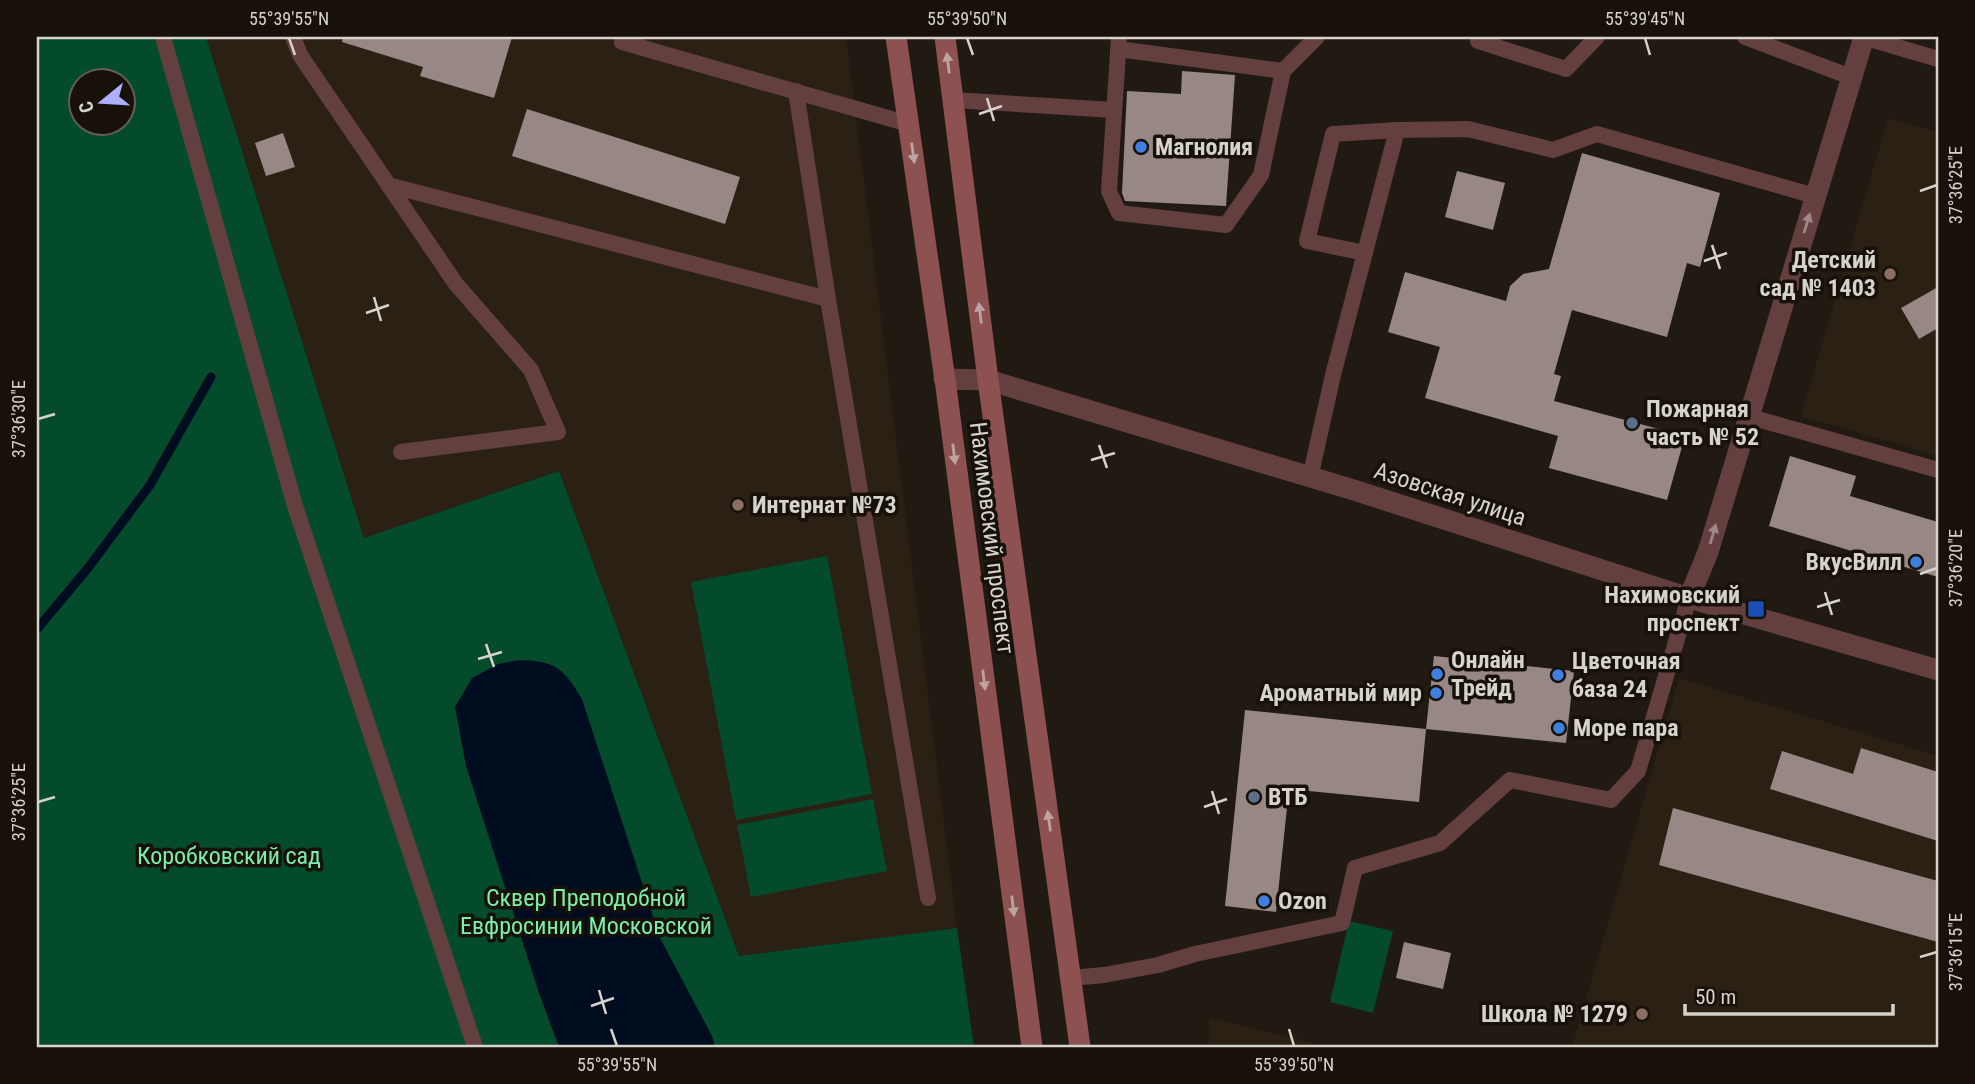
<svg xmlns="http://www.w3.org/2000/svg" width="1975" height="1084" font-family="'Roboto Condensed',sans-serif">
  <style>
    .built { fill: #2a2013 }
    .green { fill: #034b2a; fill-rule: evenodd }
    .water { fill: #000c1f }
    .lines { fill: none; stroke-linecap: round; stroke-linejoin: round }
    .stream { stroke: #000c1f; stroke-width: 9 }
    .building { fill: #978886 }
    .service { stroke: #643f3f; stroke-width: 16 }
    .minor { stroke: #643f3f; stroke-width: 21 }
    .tertiary { stroke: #643f3f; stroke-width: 21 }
    .secondary { stroke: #8d5152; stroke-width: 21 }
    .oneway { fill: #bca5a1 }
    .oneway2 { fill: #9d8886 }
    .ticks { fill: none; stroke: #d6d2cc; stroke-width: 2.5 }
    .shop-dot { fill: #3f7fe0; stroke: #171109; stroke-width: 2.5 }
    .education-dot { fill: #8d6e63; stroke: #171109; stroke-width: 2.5 }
    .service-dot { fill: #5c6f8a; stroke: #171109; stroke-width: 2.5 }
    .transit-dot { fill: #1a4fb4; stroke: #171109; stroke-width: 2.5 }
    .labels { text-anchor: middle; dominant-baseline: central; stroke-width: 7; stroke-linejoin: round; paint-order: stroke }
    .poi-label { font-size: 24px; font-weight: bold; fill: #d6d2cc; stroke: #171109; text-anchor: start }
    .street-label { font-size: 24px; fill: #d6d2cc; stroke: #171109 }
    .park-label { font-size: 24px; fill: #79f1ab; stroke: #171109 }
    .neatline { fill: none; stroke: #d6d2cc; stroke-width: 2.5 }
    .ticks-label { font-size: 18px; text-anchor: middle; fill: #d6d2cc }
  </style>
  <rect width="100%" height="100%" fill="#211a12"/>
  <path class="built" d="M 206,37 L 846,37 L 957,928 L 739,956 L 559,471 L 364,538 Z
    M 1888,118 L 1938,132 L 1938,456 L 1801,416 Z
    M 1679,678 L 1938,756 L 1938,1047 L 1572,1047 Z
    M 1209,1018 L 1331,1047 L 1209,1047 Z"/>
  <path class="green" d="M 37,37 L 206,37 L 364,538 L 559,471 L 739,956 L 957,928 L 974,1047 L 37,1047 ZM 80,80 L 122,80 L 122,122 L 80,122 Z
    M 827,556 L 872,794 L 736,820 L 691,582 Z
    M 873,799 L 887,871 L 751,897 L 737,825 Z
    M 1349,921 L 1393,931 L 1373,1013 L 1330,1002 Z"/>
  <path class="water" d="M 520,660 C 556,661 564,669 582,699 L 660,938 L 712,1036 L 715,1047 L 559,1047 L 539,993 L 466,766 L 455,707 L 472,678 L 498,664 Z"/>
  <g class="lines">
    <path class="stream" d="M 37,629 L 88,568 L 150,485 L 211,377"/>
  </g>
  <path class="building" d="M 343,37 L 512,37 L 494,98 L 420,76 L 423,67 L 342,42 Z
    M 1182,71 L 1235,75 L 1226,206 L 1125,201 L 1122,193 L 1127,91 L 1181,94 Z
    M 527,109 L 740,177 L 725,224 L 512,156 Z
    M 283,133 L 295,167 L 266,176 L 255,143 Z
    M 1582,153 L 1720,193 L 1700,267 L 1687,263 L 1667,337 L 1572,310 L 1554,374 L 1561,376 L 1554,401 L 1685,436 L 1667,500 L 1549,468 L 1558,436 L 1425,398 L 1440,347 L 1388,332 L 1405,272 L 1506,301 L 1510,286 L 1523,274 L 1549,269 Z
    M 1457,171 L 1505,183 L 1493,230 L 1445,217 Z
    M 1938,287 L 1938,328 L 1919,339 L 1901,308 Z
    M 1790,456 L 1856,476 L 1850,496 L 1938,522 L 1938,577 L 1769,526 Z
    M 1434,656 L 1574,671 L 1566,743 L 1426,729 Z
    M 1245,710 L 1426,729 L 1419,802 L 1289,789 L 1276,912 L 1225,906 Z
    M 1861,748 L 1938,772 L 1938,841 L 1770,789 L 1782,751 L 1853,774 Z
    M 1673,808 L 1938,881 L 1938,942 L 1659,865 Z
    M 1404,942 L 1451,953 L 1443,989 L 1396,978 Z"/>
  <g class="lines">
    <path class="service" d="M 163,37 L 295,506 L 475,1047
      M 293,37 L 300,55 L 456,284 L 531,370 L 558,432 L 401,452
      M 1119,37 L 1109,191 L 1119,213 L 1226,225 L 1261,175 L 1283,71 L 1317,37
      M 1745,37 L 1851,77
      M 1863,37 L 1938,59
      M 1478,41 L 1566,69 L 1597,37
      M 622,42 L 909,124
      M 1118,49 L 1283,71
      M 953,100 L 1114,110
      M 388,185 L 828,299 L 796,91
      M 1365,253 L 1307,241 L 1333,134 L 1397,130
      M 828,299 L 928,898
      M 1747,416 L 1938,470
      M 1310,478 L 1333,375 L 1397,130 L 1468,129 L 1553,150 L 1597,134 L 1815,196
      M 1071,978 L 1104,975 L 1158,965 L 1195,954 L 1342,923 L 1355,868 L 1440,843 L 1510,780 L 1611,800 L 1638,771 L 1689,598"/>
    <path class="minor" d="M 1689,598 L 1708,552 L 1864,37"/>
    <path class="tertiary" d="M 944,379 L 988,380 L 1357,491 L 1689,598 L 1938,670"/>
    <path class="secondary" d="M 896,37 L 946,387 L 1032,1047
      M 945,37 L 988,380 L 1080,1047"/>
  </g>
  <defs><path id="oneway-solid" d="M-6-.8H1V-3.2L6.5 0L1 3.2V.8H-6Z" transform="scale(1.75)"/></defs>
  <g class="oneway">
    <use href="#oneway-solid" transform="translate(948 63) rotate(-97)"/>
    <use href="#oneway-solid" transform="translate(913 153) rotate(82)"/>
    <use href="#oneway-solid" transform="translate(980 313) rotate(-97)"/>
    <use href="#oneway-solid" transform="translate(954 454) rotate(83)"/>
    <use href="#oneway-solid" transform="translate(984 680) rotate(83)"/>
    <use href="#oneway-solid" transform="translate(1049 821) rotate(-98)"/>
    <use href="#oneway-solid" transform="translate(1013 906) rotate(83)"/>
  </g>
  <g class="oneway2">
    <use href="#oneway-solid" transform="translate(1807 223) rotate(-73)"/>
    <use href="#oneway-solid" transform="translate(1713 534) rotate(-74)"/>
  </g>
  <path class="ticks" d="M 289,38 L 295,55M 967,38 L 973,55M 1645,38 L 1650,55M 987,98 L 994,121M 979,114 L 1002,106M 1920,191 L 1937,185M 1712,245 L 1720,269M 1704,261 L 1727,253M 374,297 L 381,321M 366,313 L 389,305M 38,419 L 55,414M 1099,445 L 1107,468M 1091,460 L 1115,453M 1920,574 L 1937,568M 1825,592 L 1832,615M 1817,607 L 1840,600M 486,644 L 494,667M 478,659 L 502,652M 1212,791 L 1219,814M 38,802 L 55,797M 1204,807 L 1227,799M 1920,957 L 1937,952M 599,990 L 606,1014M 591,1006 L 614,998M 611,1029 L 617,1046M 1289,1029 L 1294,1046"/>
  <g class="shop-dot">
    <circle cx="1141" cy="147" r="7"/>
    <circle cx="1916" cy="562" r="7"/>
    <circle cx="1437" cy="674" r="7"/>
    <circle cx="1558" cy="675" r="7"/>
    <circle cx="1436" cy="693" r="7"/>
    <circle cx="1559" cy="728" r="7"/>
    <circle cx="1264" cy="901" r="7"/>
  </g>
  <g class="education-dot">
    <circle cx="1890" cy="274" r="7"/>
    <circle cx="738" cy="505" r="7"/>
    <circle cx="1642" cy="1014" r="7"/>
  </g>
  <g class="service-dot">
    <circle cx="1632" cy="423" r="7"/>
    <circle cx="1254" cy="797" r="7"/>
  </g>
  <rect class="transit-dot" x="1747" y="600" width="18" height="18" rx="3.5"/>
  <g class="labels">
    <g class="poi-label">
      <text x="1155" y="147">Магнолия</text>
      <text x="1876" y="260" text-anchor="end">Детский<tspan x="1876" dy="28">сад № 1403</tspan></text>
      <text x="1646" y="409">Пожарная<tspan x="1646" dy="28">часть № 52</tspan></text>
      <text x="752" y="505">Интернат №73</text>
      <text x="1902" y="562" text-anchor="end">ВкусВилл</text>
      <text x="1740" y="595" text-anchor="end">Нахимовский<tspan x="1740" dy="28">проспект</tspan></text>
      <text x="1451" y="660">Онлайн<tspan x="1451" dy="28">Трейд</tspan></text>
      <text x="1572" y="661">Цветочная<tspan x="1572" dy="28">база 24</tspan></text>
      <text x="1422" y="693" text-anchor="end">Ароматный мир</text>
      <text x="1573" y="728">Море пара</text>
      <text x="1268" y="797">ВТБ</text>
      <text x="1278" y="901">Ozon</text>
      <text x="1628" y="1014" text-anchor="end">Школа № 1279</text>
    </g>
    <g class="street-label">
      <text transform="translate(1450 494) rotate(18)">Азовская улица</text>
      <text transform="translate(992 538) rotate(83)">Нахимовский проспект</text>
    </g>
    <g class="park-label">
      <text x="229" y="856">Коробковский сад</text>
      <text x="586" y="898">Сквер Преподобной<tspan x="586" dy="28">Евфросинии Московской</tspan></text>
    </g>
  </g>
  <rect width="1975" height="1084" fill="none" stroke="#171109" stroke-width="77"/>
  <g transform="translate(102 102) rotate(252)"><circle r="33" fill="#171109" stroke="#635e57" stroke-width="2"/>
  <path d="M0-5L12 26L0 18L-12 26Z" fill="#adaffb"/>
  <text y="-10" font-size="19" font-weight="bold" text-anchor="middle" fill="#d6d2cc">С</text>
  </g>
  <path d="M1685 1004v10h208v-10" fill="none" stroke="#d6d2cc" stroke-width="3.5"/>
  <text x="1695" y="1004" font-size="21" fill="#d6d2cc" stroke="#171109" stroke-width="5" paint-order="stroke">50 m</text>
  <rect x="38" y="38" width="1899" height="1008" class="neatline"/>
  <g class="ticks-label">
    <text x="289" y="25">55°39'55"N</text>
    <text x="967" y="25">55°39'50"N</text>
    <text x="1645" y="25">55°39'45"N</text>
    <text transform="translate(1956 185) rotate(-90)" y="6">37°36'25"E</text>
    <text transform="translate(19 419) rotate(-90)" y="6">37°36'30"E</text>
    <text transform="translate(1956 568) rotate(-90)" y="6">37°36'20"E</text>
    <text transform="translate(19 802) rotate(-90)" y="6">37°36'25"E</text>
    <text transform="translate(1956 952) rotate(-90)" y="6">37°36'15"E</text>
    <text x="617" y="1071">55°39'55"N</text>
    <text x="1294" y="1071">55°39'50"N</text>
  </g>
</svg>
